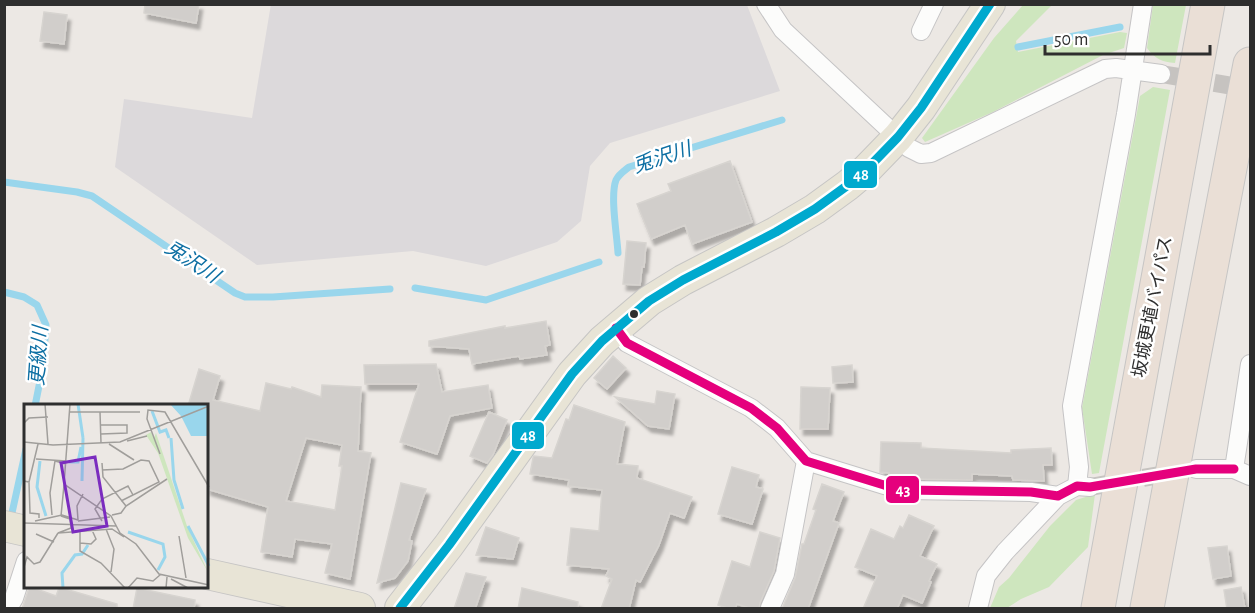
<svg xmlns="http://www.w3.org/2000/svg" width="1255" height="613" font-family="'Alegreya Sans','Noto Sans JP',sans-serif">
  <style>
    .industrial { fill: #dcd9db }
    .green { fill: #cee6be }
    .lines { fill: none; stroke-linecap: round; stroke-linejoin: round }
    .stream { stroke: #99d6ec; stroke-width: 7 }
    .building { fill: #d1cecb; stroke: #d7d4d0; stroke-width: 1.5; fill-rule: evenodd; filter: url(#shadow) }
    .street-tunnel { stroke: #c6c3c0; stroke-width: 18; stroke-dasharray: 18 9; stroke-linecap: butt }
    .street-casing { stroke: #c5c4c5; stroke-width: 20 }
    .primary-casing { stroke: #c6c5c4; stroke-width: 32 }
    .highway-casing { stroke: #c6c5c4; stroke-width: 35 }
    .street { stroke: #fcfcfb; stroke-width: 18 }
    .primary { stroke: #e8e4d6; stroke-width: 30 }
    .highway { stroke: #eadfd6; stroke-width: 33 }
    .bus-1-casing { stroke: #fff; stroke-width: 14 }
    .bus-2-casing { stroke: #fff; stroke-width: 14 }
    .bus-1 { stroke: #e5007d; stroke-width: 9 }
    .bus-2 { stroke: #00a9ce; stroke-width: 9 }
    .bus-dot { fill: #2e2e2e; stroke: #fff; stroke-width: 2 }
    .labels { text-anchor: middle; dominant-baseline: central; stroke-width: 5; stroke-linejoin: round; paint-order: stroke }
    .street-label { font-size: 18px; fill: #2e2e2e; stroke: #fff }
    .water-label { font-size: 20px; font-style: italic; fill: #0d6fa3; stroke: #fff }
    .inset-river { fill: none; stroke: #99d6ec; stroke-width: 3 }
    .inset-road { fill: none; stroke: #a09e9b; stroke-width: 1.5 }
    .view { fill: #7b2cbf; fill-opacity: 0.15; stroke: #7b2cbf; stroke-width: 3 }
    .inset-edge { fill: none; stroke: #2e2e2e; stroke-width: 3 }
    .line-badge { stroke: #fff; stroke-width: 2 }
    .badge-label { font-size: 16px; text-anchor: middle; font-weight: bold; fill: #fff }
  </style>
  <defs>
    <filter id="shadow"><feDropShadow dx="3.5" dy="6" stdDeviation="1.5" flood-color="#0004"/></filter>
  </defs>
  <rect width="100%" height="100%" fill="#ece8e4"/>
  <path class="industrial" d="M 271,4 L 747,5 L 780,91 L 610,143 L 590,166 L 581,221 L 557,242 L 486,266 L 413,251 L 257,265 L 115,167 L 124,99 L 252,118 Z"/>
  <path class="green" d="M 1023,5 L 1052,5 L 1016,41 L 1018,52 L 1120,32 L 1127,33 L 1124,48 L 1103,55 L 993,112 L 925,142 L 922,138 L 994,38 Z
    M 1153,5 L 1186,5 L 1175,63 C 1162,62 1155,59 1147,48 Z
    M 1153,87 L 1170,90 L 1099,473 L 1092,474 L 1082,408 L 1140,96 Z
    M 1095,494 L 1088,547 L 1049,587 L 1021,599 L 1007,608 L 990,608 L 999,587 L 1009,578 L 1050,526 L 1076,500 Z"/>
  <g class="lines">
    <path class="stream" d="M 1018,47 L 1120,27
      M 4,182 L 77,192 L 92,196 L 235,293 L 245,297 L 273,297 L 390,289
      M 618,253 C 617,235 610,196 616,180 C 619,174 624,171 629,167 L 782,120
      M 415,288 L 486,300 L 599,262
      M 4,292 L 24,297 L 37,305 L 46,325 L 43,366 L 35,406
      M 10,522 L 26,449"/>
  </g>
  <path class="building" d="M 145,4 L 199,4 L 196,23 L 144,13 Z
    M 44,12 L 67,15 L 64,44 L 40,41 Z
    M 730,161 L 752,222 L 692,244 L 685,225 L 651,239 L 637,204 L 671,191 L 668,184 Z
    M 627,241 L 646,243 L 644,267 L 642,267 L 640,285 L 623,284 Z
    M 546,321 L 550,345 L 545,346 L 547,355 L 520,359 L 519,356 L 472,364 L 469,349 L 429,346 L 429,341 L 505,326 L 505,328 Z
    M 613,356 L 626,368 L 607,389 L 594,378 Z
    M 436,364 L 442,392 L 488,385 L 492,408 L 450,416 L 437,454 L 400,442 L 419,384 L 365,384 L 364,365 Z
    M 852,365 L 853,382 L 833,383 L 832,367 Z
    M 199,369 L 220,376 L 213,400 L 260,411 L 266,383 L 291,389 L 292,387 L 321,397 L 322,385 L 361,387 L 358,451 L 371,453 L 350,579 L 325,573 L 332,544 L 295,539 L 292,557 L 261,552 L 268,507 L 207,489 L 207,406 L 188,406 ZM 306,438 L 342,445 L 339,466 L 342,466 L 335,510 L 286,501 Z
    M 801,387 L 830,388 L 828,429 L 800,429 Z
    M 657,391 L 675,394 L 669,429 L 648,426 L 615,397 L 655,404 Z
    M 574,405 L 625,422 L 617,464 L 638,466 L 637,478 L 692,497 L 684,518 L 670,513 L 659,545 L 640,582 L 636,580 L 629,609 L 601,609 L 612,579 L 606,576 L 609,569 L 567,565 L 571,528 L 599,531 L 602,490 L 568,486 L 569,480 L 530,474 L 533,458 L 534,456 L 552,458 L 566,419 L 569,420 Z
    M 489,412 L 507,420 L 493,455 L 487,463 L 470,456 Z
    M 881,442 L 921,443 L 921,448 L 1011,453 L 1011,450 L 1051,448 L 1052,465 L 1043,465 L 1044,481 L 1013,480 L 1012,476 L 972,474 L 972,480 L 907,479 L 889,475 L 889,473 L 880,472 Z
    M 732,467 L 759,475 L 756,487 L 763,489 L 752,524 L 718,514 Z
    M 401,483 L 426,489 L 409,540 L 412,541 L 408,561 L 395,578 L 377,583 Z
    M 822,484 L 844,492 L 833,521 L 839,523 L 808,609 L 782,609 L 795,578 L 802,544 L 804,544 L 816,510 L 813,509 Z
    M 909,515 L 934,526 L 920,556 L 937,564 L 929,581 L 931,582 L 922,603 L 903,595 L 897,609 L 863,609 L 877,576 L 855,567 L 871,529 L 894,539 L 900,526 L 903,528 Z
    M 486,527 L 519,538 L 513,559 L 476,555 Z
    M 760,532 L 780,538 L 774,571 L 760,603 L 759,609 L 752,609 L 737,604 L 735,609 L 730,609 L 718,605 L 732,561 L 750,567 Z
    M 1227,546 L 1231,576 L 1213,579 L 1208,548 Z
    M 466,573 L 486,577 L 475,609 L 454,609 Z
    M 1241,587 L 1245,609 L 1227,609 L 1224,590 Z
    M 29,588 L 34,588 L 56,596 L 59,588 L 62,588 L 117,604 L 117,609 L 22,609 Z
    M 137,588 L 195,600 L 194,609 L 133,609 Z
    M 522,588 L 578,602 L 577,609 L 518,609 Z"/>
  <g class="lines">
    <path class="street-tunnel" d="M 1161,74 L 1250,89
      M 1090,487 L 1177,472"/>
    <defs>
      <path id="street" d="M 766,4 L 783,30 L 909,148 L 921,154 L 931,153 L 1105,69 L 1116,68 L 1161,74
        M 921,31 L 934,4
        M 616,328 L 627,343 L 751,408 L 777,428 L 806,461 L 884,485 L 906,490 L 1031,492 L 1058,496 L 1077,486 L 1090,487
        M 1250,364 L 1234,469 L 1250,476
        M 1196,469 L 1234,469
        M 1077,486 L 1079,467 L 1072,406 L 1126,114 L 1143,4
        M 8,608 L 14,598 L 26,561
        M 770,608 L 785,574 L 806,461
        M 978,608 L 986,576 L 1005,552 L 1058,496"/>
      <path id="primary" d="M 4,526 L 26,531
        M 207,574 L 360,608
        M 400,608 L 449,545 L 572,374 L 602,341 L 649,301 L 683,280 L 776,232 L 815,209 L 848,185 L 867,169 L 898,137 L 921,108 L 990,4"/>
      <path id="highway" d="M 1098,608 L 1208,4
        M 1147,608 L 1193,361 L 1250,64"/>
    </defs>
    <use href="#street" class="street-casing"/>
    <use href="#primary" class="primary-casing"/>
    <use href="#highway" class="highway-casing"/>
    <use href="#street" class="street"/>
    <use href="#primary" class="primary"/>
    <use href="#highway" class="highway"/>
    <defs>
      <path id="bus-1" d="M 616,328 L 627,343 L 751,408 L 777,428 L 806,461 L 884,485 L 906,490 L 1031,492 L 1058,496 L 1077,486 L 1090,487 L 1196,469 L 1234,469"/>
      <path id="bus-2" d="M 400,608 L 449,545 L 572,374 L 602,341 L 649,301 L 683,280 L 776,232 L 815,209 L 848,185 L 867,169 L 898,137 L 921,108 L 990,4"/>
    </defs>
    <use href="#bus-1" class="bus-1-casing"/>
    <use href="#bus-2" class="bus-2-casing"/>
    <use href="#bus-1" class="bus-1"/>
    <use href="#bus-2" class="bus-2"/>
  </g>
  <circle class="bus-dot" cx="634" cy="314" r="5"/>
  <g class="labels">
    <g class="street-label">
      <text transform="translate(1153 307) rotate(-79)">坂城更埴バイパス</text>
    </g>
    <g class="water-label">
      <text transform="translate(662 158) rotate(-18)">兎沢川</text>
      <text transform="translate(192 262) rotate(33)">兎沢川</text>
      <text transform="translate(39 356) rotate(-86)">更級川</text>
    </g>
  </g>
  <g transform="translate(24 404)">
    <rect width="184" height="184" fill="#ece8e4"/>
    <path d="M 127,28 L 130,34 L 132,29 L 163,122 L 184,168 L 164,134 L 134,49 L 122,31 Z" fill="#cee6be"/>
    <path d="M 146,0 L 184,0 L 184,32 L 167,32 L 157,12 Z" fill="#99d6ec"/>
    <path class="inset-river" d="M 54,0 L 59,34M 128,7 L 136,28 L 142,26 L 145,34M 147,34 L 150,76 L 159,105M 16,57 L 13,83 L 22,112M 45,58 L 54,58 L 57,43M 58,77 L 59,34M 164,122 L 185,162M 104,128 L 139,140 L 141,153 L 134,166M 39,184 L 38,169 L 51,151 L 58,150 L 64,141"/>
    <path class="inset-road" d="M 21,0 L 24,40M 46,0 L 40,80 L 87,112 L 96,129 L 112,140 L 135,170 L 185,181M 46,8 L 116,8M 76,8 L 77,39M 0,19 L 5,14 L 24,13M 77,21 L 103,21 L 103,29 L 77,30M 103,37 L 123,32M 0,38 L 29,41 L 96,38 L 185,2M 85,40 L 110,56M 136,50 L 123,15 L 124,6 L 141,8 L 185,83M 12,55 L 42,57M 78,59 L 79,73 L 102,102M 78,66 L 99,65 L 117,56 L 125,57 L 135,78 L 97,97M 0,77 L 5,78 L 14,40M 5,78 L 6,109 L 15,110 L 15,114M 28,111 L 26,89 L 31,57 L 42,60M 88,111 L 97,109 L 102,102 L 143,75M 37,112 L 40,81M 54,116 L 53,102 L 59,90M 11,117 L 38,111 L 54,116M 54,117 L 86,113M 78,117 L 71,105 L 78,95 L 104,82 L 109,91M 0,119 L 92,122M 82,125 L 90,145 L 87,168M 56,128 L 56,147 L 77,159 L 101,184M 34,129 L 88,125 L 100,133M 34,129 L 47,124 L 46,115 L 37,112M 12,130 L 30,138M 155,132 L 162,174M 56,139 L 67,140 L 72,135 L 68,126M 0,163 L 3,153 L 10,160 L 16,158 L 34,129M 147,175 L 164,184M 104,184 L 113,174 L 129,177 L 136,171M 135,184 L 142,184 L 143,173"/>
    <path class="view" d="M 71,53 L 83,122 L 49,128 L 37,59 Z"/>
    <rect width="184" height="184" class="inset-edge"/>
  </g>
  <g class="line-badge">
    <rect x="843" y="160" width="35" height="29" rx="6" fill="#00a9ce"/>
    <rect x="511" y="421" width="34" height="29" rx="6" fill="#00a9ce"/>
    <rect x="885" y="475" width="35" height="29" rx="6" fill="#e5007d"/>
  </g>
  <g class="badge-label">
    <text x="861" y="180">48</text>
    <text x="528" y="441">48</text>
    <text x="903" y="495">43</text>
  </g>
  <rect width="1255" height="613" fill="none" stroke="#2e2e2e" stroke-width="12"/>
  <path d="M1045 45v9h165v-9" fill="none" stroke="#2e2e2e" stroke-width="3"/>
  <text x="1054" y="45" font-size="18" fill="#2e2e2e" stroke="#ffffff" stroke-width="4.5" paint-order="stroke">50 m</text>
</svg>
